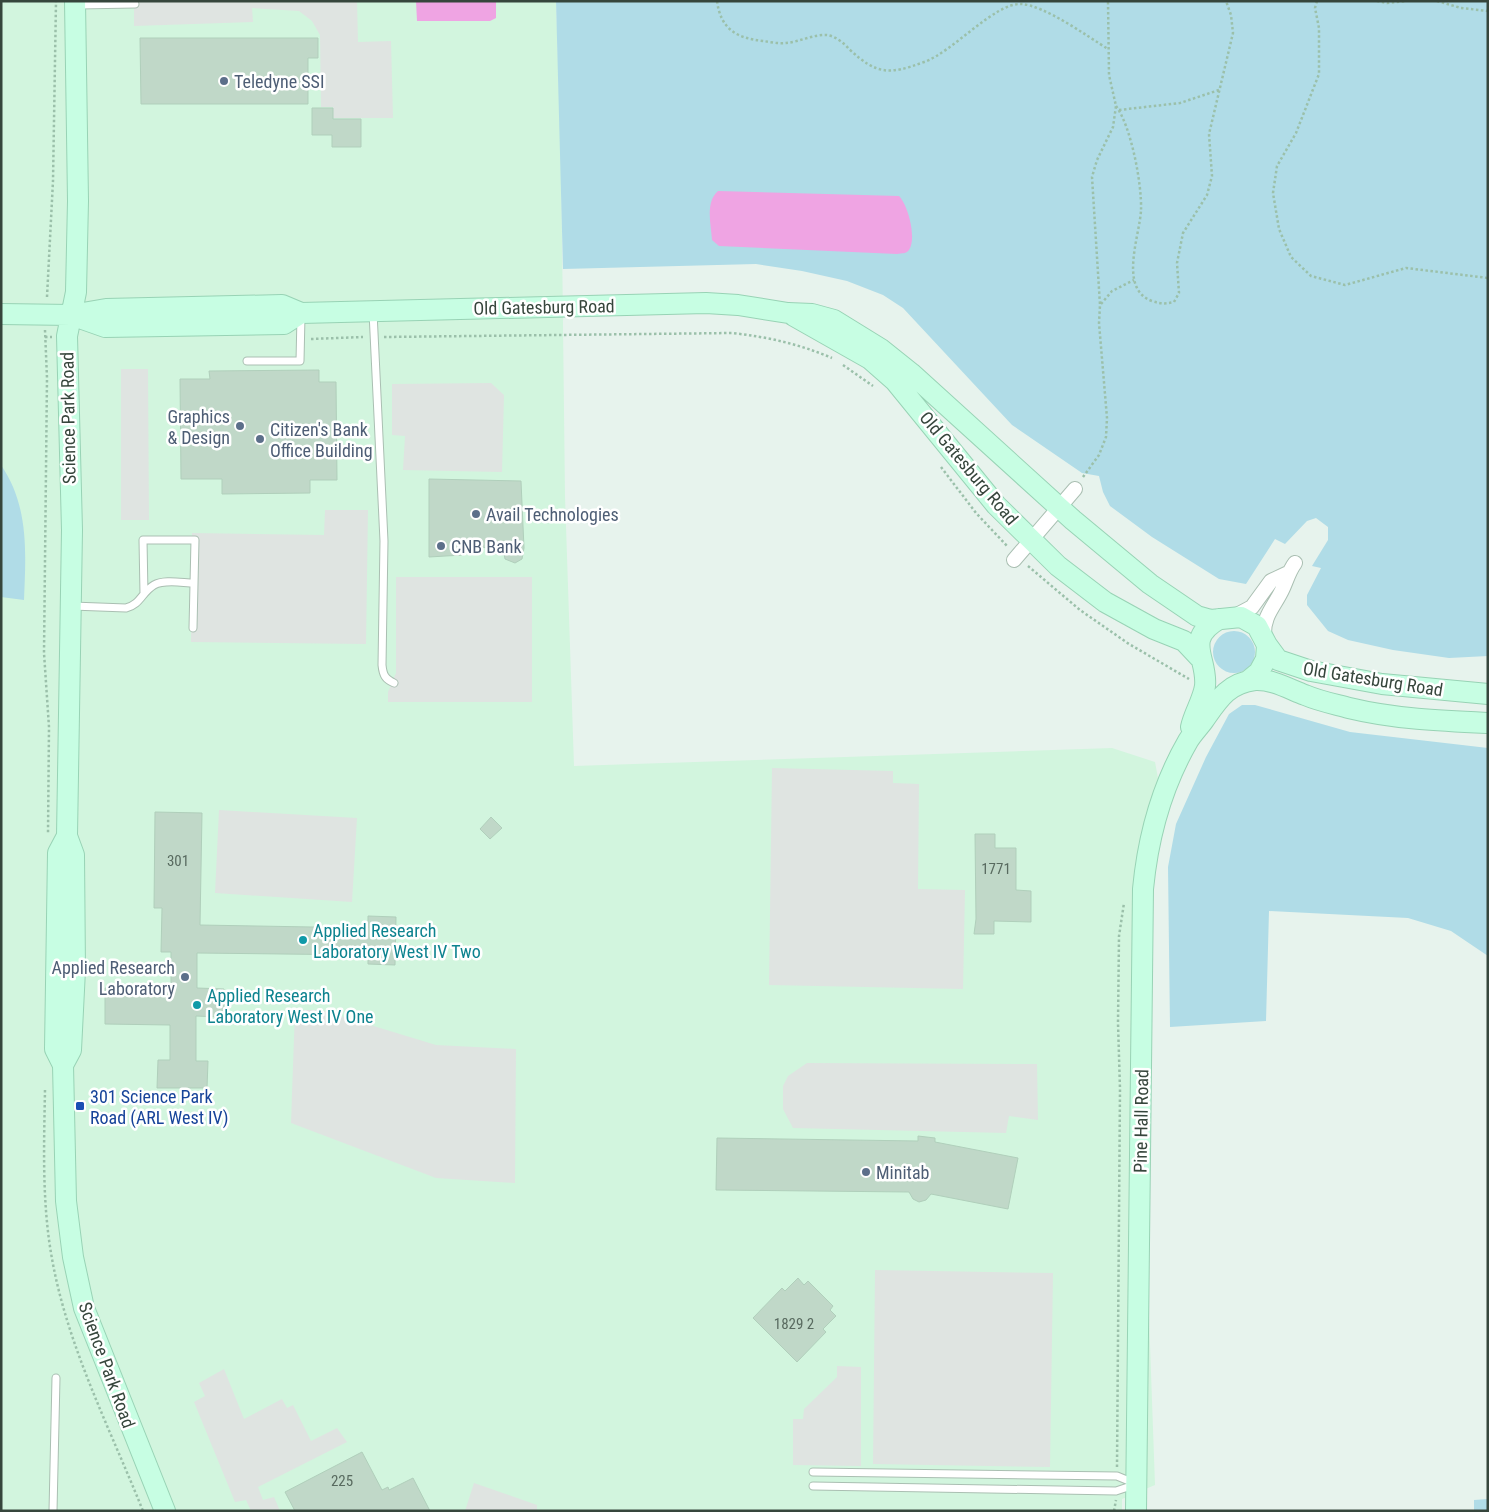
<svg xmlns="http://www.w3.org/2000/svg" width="1489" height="1512" font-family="'Roboto Condensed',sans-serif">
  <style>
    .commercial { fill: #d2f5de }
    .green { fill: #b0dce7 }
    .parking { fill: #dfe4e1 }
    .water { fill: #efa4e3 }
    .building { fill: #c0d8c8; stroke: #b0cfbb }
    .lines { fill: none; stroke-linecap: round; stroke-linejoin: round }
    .lane-casing { stroke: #aabfb2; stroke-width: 9 }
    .street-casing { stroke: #aabfb2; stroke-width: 16 }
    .secondary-casing { stroke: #98d3b5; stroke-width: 22 }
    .path { stroke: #9bc0aa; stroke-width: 2.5; stroke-dasharray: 2.5 2.5; stroke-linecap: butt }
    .lane { stroke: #fff; stroke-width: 7 }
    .street { stroke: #fff; stroke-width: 14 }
    .secondary { stroke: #c7fee3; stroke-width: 20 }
    .service-dot { fill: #5c6f8a; stroke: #fff; stroke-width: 2 }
    .culture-dot { fill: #0f9aa8; stroke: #fff; stroke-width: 2 }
    .transit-dot { fill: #1a4fb4; stroke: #fff; stroke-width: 2 }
    .labels { text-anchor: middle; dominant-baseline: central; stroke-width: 5; stroke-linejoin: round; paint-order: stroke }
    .number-label { font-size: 15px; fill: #586a5f }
    .service-label { font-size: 18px; fill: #4e5e75; stroke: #fff; text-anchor: start }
    .street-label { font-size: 18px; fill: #36463c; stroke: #fff }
    .culture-label { font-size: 18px; fill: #0d838f; stroke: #fff; text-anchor: start }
    .transit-label { font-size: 18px; fill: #164399; stroke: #fff; text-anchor: start }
  </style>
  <rect width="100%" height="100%" fill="#e7f3ed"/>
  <path class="commercial" d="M 1,1 L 556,1 L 561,152 L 565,496 L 574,766 L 1112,748 L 1155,762 L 1162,800 L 1157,815 L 1141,1091 L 1155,1485 L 1122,1499 L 1122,1511 L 1,1511 Z"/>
  <path class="green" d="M 556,1 L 1488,1 L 1488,656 L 1449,658 L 1393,650 L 1348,640 L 1328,631 L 1307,605 L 1307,595 L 1321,568 L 1312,566 L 1328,540 L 1328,527 L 1316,518 L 1307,521 L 1285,544 L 1275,539 L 1246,584 L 1219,579 L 1152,537 L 1110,506 L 1103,492 L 1099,476 L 1082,473 L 1012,425 L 903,308 L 883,295 L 847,281 L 802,271 L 756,264 L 563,269 Z
    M 1,465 C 29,506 26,552 24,600 L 1,597 Z
    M1213 652a21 21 0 1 1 42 0a21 21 0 1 1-42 0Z
    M 1242,705 L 1255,705 L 1350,732 L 1488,748 L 1488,956 L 1451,931 L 1408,918 L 1269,911 L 1266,1021 L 1170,1027 L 1168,867 L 1176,824 L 1206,757 L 1229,714 Z
    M 1488,1499 L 1488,1511 L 1474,1511 L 1474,1500 Z"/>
  <path class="parking" d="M 134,1 L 357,1 L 358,42 L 391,41 L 393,118 L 333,118 L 333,107 L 321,107 L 320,35 L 312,21 L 299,11 L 252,8 L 253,22 L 134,26 Z
    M 121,369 L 148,369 L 149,520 L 121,520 Z
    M 491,383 L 504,395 L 502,472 L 403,470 L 405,436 L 392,435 L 392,384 Z
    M 325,510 L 368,510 L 366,644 L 191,642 L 192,533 L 324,535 Z
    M 396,577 L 532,577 L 532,702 L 388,702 L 388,692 L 396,673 Z
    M 772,768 L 893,771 L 893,783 L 919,784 L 918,889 L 965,890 L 963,989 L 769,985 Z
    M 219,810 L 357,818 L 352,902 L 215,893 Z
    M 295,1010 L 321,1010 L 436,1045 L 516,1049 L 515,1183 L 436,1178 L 291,1123 Z
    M 807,1063 L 1037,1064 L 1038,1120 L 1009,1116 L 1006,1133 L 793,1128 L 783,1109 L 783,1086 L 788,1076 Z
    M 875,1270 L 1053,1273 L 1050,1467 L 873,1464 Z
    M 837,1366 L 861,1367 L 861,1466 L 793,1465 L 793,1419 L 803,1419 L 804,1409 L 837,1377 Z
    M 224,1369 L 244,1419 L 282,1399 L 287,1408 L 293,1405 L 311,1441 L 337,1428 L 347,1442 L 258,1487 L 263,1500 L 274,1497 L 280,1511 L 251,1511 L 246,1500 L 235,1502 L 194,1402 L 205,1396 L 199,1383 Z
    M 474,1483 L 537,1505 L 537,1511 L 465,1511 Z"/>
  <path class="water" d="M 416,1 L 496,1 L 496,18 L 490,21 L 417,21 Z
    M 718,191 L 899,196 C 908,205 917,238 909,250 C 906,254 902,253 897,254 L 719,246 L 712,240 C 711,225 705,202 718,191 Z"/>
  <path class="building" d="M 140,38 L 318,38 L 318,58 L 308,58 L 308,104 L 141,104 Z
    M 312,108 L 333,108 L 333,119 L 361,119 L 361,147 L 332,147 L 332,135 L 312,135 Z
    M 319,370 L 319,382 L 336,382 L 337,480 L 310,480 L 310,493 L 222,494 L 222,479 L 181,479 L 180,379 L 210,379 L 209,371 Z
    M 429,479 L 521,481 L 524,548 L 522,559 L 515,563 L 505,559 L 503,548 L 464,547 L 462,555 L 429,557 Z
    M 155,812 L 202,813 L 200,925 L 368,928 L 368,916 L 396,917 L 395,965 L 368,964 L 368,955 L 197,953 L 197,988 L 224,989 L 224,1011 L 219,1010 L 219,1017 L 196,1016 L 196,1061 L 208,1061 L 207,1088 L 157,1088 L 158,1060 L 170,1060 L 170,1025 L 105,1024 L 105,988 L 171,989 L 171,952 L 161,952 L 162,908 L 154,908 Z
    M 491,817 L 502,828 L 490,839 L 480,829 Z
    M 975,834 L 995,834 L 995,848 L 1016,848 L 1016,890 L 1031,891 L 1031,922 L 994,921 L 994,934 L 974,934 L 976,919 Z
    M 918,1136 L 935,1138 L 935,1142 L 1018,1158 L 1008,1209 L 931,1194 L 926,1200 L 919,1202 L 913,1199 L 909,1192 L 716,1190 L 717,1138 L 918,1141 Z
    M 798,1278 L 804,1285 L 808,1281 L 833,1306 L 830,1310 L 836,1316 L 823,1329 L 826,1332 L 797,1362 L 753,1318 L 782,1288 L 785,1291 Z
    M 362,1452 L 382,1490 L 388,1487 L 389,1490 L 413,1478 L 430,1511 L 295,1511 L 285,1492 Z"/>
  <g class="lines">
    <defs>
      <path id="lane" d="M 78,5 L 135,4
        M 373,312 L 384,541 L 382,665 C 383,675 385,679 394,683
        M 247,361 L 300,361 L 301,316
        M 144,594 L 143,540 L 195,540 L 193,628
        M 72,606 L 126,608 C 140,605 142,592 154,585 C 164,579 183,583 194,583
        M 813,1472 L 1117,1476 L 1134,1483
        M 813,1486 L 1116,1491 L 1134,1485
        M 53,1511 L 56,1378"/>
      <path id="street" d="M 1014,560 L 1075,489
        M 1235,616 L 1252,607 L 1271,581 L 1288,573
        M 1264,636 C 1263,615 1275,606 1283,588 C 1287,579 1289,571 1295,563"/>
      <path id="secondary" d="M 1,314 L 71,315 L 105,327 L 284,324 L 301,313
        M 71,315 L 106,309 L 282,305 L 301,313 L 706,303 L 738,305 L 788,313 L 812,314 L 834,320 L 881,349 L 911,373 L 1073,520 L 1150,584 L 1197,616 L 1211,620 L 1241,617 L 1257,626 L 1267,645 L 1266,659 L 1259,672 L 1248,681
        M 794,316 L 870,359 L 895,381 L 996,505 L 1058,566 L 1105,602 L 1154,629 L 1184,641 L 1199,657
        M 1267,645 L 1278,660 L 1311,671 L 1382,684 L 1488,694
        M 1191,727 C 1194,713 1203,700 1205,686 C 1208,658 1183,640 1219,619
        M 67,836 L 58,853 L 55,1049 L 63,1065 L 66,1201 L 73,1257 L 84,1308 L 165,1511
        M 63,1065 L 71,1050 L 75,970 L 74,855 L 67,836 L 72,530 L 67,336 L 76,292 L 78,201 L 75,1
        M 1136,1511 L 1143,889 C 1148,837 1162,786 1188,741 C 1192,734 1199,727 1204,720 C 1218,700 1228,683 1255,680 C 1272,679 1289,689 1305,695 C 1319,701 1334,704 1349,708 C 1394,719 1442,721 1488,723"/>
    </defs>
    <use href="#lane" class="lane-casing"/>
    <use href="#street" class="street-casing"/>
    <use href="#secondary" class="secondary-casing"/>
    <path class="path" d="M 717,1 C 721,30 737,38 763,41 C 770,42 779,44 786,43 C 799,42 814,34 827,35 C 835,36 844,43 849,49 C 877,75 889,75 924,62 C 953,52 994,3 1021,4 C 1044,5 1087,36 1108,49
      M 1317,1 L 1315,8 L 1319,28 L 1319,74 L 1296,133 L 1277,166 L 1273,193 L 1279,229 L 1291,257 L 1311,276 L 1345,285 L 1406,268 L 1488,278
      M 1377,1 L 1387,3 L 1406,1
      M 1437,1 L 1461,8 L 1488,11
      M 1116,106 C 1131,126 1142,184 1141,210 C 1140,235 1118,289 1152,301 C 1161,304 1165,304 1174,302 L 1179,293 L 1177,263 L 1183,233 L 1207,195 L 1212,176 L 1209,134 L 1233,33 L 1231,15 L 1226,1
      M 1119,110 L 1180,103 L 1219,90
      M 47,297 L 53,181 L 56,1
      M 1101,304 L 1112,291 L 1134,280
      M 45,330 L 47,378 L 44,653 L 49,727 L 48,834
      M 45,337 L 52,337
      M 384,337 L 732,333 C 768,337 799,344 832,358
      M 311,339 L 363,337
      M 843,365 L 873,386
      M 941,467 L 976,513 L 1008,547
      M 1083,477 L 1099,455 L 1106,437 L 1107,418 L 1099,323 L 1100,305 L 1092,177 L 1097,160 L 1113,127 L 1116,106 L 1109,75 L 1108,1
      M 1028,566 L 1080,610 L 1129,644 L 1189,679
      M 45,1090 C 44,1144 42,1199 51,1253 C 66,1344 109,1426 143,1511
      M 1117,1467 L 1120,1089 L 1118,1023 L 1119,936 L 1124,903
      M 1114,1511 L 1116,1500"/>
    <use href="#lane" class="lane"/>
    <use href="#street" class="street"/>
    <use href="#secondary" class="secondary"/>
  </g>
  <g class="service-dot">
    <circle cx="224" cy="81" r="5"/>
    <circle cx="240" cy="426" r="5"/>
    <circle cx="260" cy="439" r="5"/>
    <circle cx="476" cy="514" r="5"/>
    <circle cx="441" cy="546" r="5"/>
    <circle cx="185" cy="977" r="5"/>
    <circle cx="866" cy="1172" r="5"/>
  </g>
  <g class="culture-dot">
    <circle cx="303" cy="940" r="5"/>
    <circle cx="197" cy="1005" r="5"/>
  </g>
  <rect class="transit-dot" x="75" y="1101" width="10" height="10" rx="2.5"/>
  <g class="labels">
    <g class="number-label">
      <text x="178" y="861">301</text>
      <text x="996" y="869">1771</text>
      <text x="794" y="1324">1829 2</text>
      <text x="342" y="1481">225</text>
    </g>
    <g class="service-label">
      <text x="234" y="81">Teledyne SSI</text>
      <text x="230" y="416" text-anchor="end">Graphics<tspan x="230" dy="21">&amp; Design</tspan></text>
      <text x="270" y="429">Citizen's Bank<tspan x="270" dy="21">Office Building</tspan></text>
      <text x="486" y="514">Avail Technologies</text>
      <text x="451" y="546">CNB Bank</text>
      <text x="175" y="967" text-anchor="end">Applied Research<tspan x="175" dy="21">Laboratory</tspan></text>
      <text x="876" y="1172">Minitab</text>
    </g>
    <g class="street-label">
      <text transform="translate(544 307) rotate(-1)">Old Gatesburg Road</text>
      <text transform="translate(68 418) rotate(-91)">Science Park Road</text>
      <text transform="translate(969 468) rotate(50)">Old Gatesburg Road</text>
      <text transform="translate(1373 679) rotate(9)">Old Gatesburg Road</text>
      <text transform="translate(1141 1121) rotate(-89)">Pine Hall Road</text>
      <text transform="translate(107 1365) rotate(70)">Science Park Road</text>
    </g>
    <g class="culture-label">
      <text x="313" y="930">Applied Research<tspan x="313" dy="21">Laboratory West IV Two</tspan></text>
      <text x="207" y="995">Applied Research<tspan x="207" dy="21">Laboratory West IV One</tspan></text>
    </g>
    <g class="transit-label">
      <text x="90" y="1096">301 Science Park<tspan x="90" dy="21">Road (ARL West IV)</tspan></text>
    </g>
  </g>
  <rect width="1489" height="1512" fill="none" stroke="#36463c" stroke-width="5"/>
</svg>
